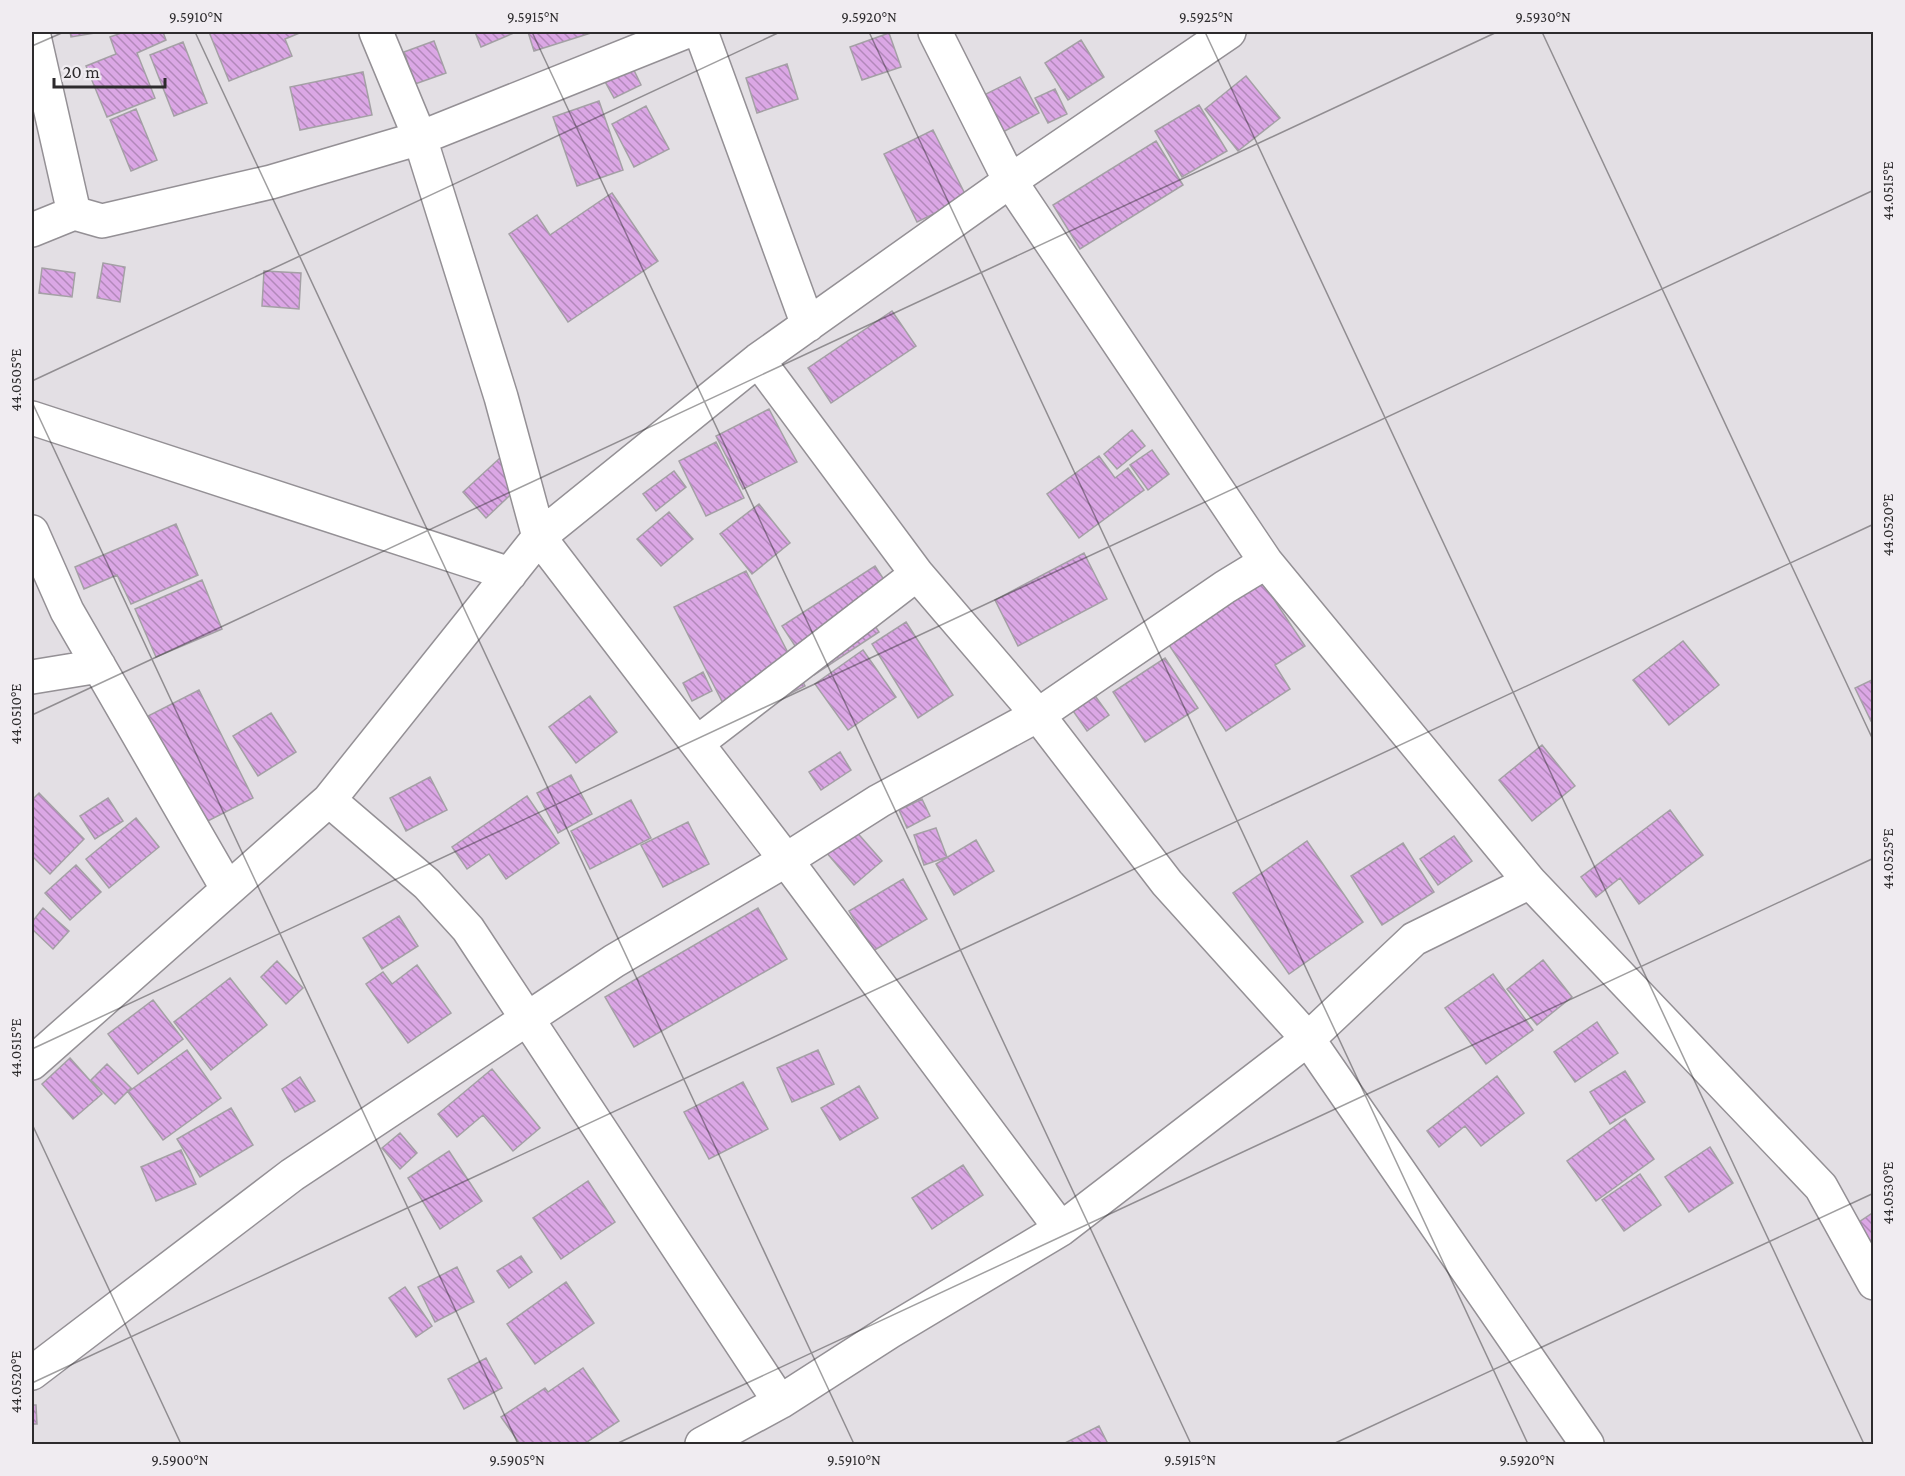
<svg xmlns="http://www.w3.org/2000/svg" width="1905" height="1476" font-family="'Crimson Pro',serif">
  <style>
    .building { fill: url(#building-back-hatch); stroke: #a4a0a5; stroke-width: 1.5 }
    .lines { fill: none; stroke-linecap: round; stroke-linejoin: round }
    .minor-casing { stroke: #949095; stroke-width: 36 }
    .minor { stroke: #fff; stroke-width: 33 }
    .ticks { fill: none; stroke: #2d2b2d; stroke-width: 1.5; stroke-opacity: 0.45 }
    .neatline { fill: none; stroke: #2d2b2d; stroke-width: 2 }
    .ticks-label { font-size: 15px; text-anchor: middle; fill: #2d2b2d }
  </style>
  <defs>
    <pattern id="building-back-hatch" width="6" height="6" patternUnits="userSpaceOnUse" patternTransform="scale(1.5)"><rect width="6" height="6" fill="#dba7e5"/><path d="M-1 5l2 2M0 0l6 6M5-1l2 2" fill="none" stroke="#b288ba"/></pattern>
  </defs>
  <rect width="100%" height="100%" fill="#e3dfe4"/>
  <path class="building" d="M 70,32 L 101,32 L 71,37 Z
    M 124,32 L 163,32 L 166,40 L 137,53 L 155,98 L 107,117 L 86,66 L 116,54 L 110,37 Z
    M 209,32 L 302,32 L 285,39 L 292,56 L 229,81 Z
    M 475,32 L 516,32 L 481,47 Z
    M 528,32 L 594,32 L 534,51 Z
    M 889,33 L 901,67 L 862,80 L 850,47 Z
    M 1081,40 L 1104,77 L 1068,100 L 1045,63 Z
    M 434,41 L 446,73 L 415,84 L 404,52 Z
    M 183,42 L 207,103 L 174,116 L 150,55 Z
    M 631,64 L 641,85 L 614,98 L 603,78 Z
    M 787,64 L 798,99 L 757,113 L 746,78 Z
    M 363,72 L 372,115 L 300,130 L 290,87 Z
    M 1246,76 L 1280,118 L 1238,151 L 1205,109 Z
    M 1020,77 L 1039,113 L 1001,133 L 982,96 Z
    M 1055,89 L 1067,114 L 1048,123 L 1035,98 Z
    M 599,101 L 623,170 L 577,186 L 553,117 Z
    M 1199,105 L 1227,151 L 1182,177 L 1155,131 Z
    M 646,106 L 669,149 L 634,167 L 612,124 Z
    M 136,109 L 157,160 L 131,171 L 110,120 Z
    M 933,130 L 967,198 L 917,222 L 884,154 Z
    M 1156,141 L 1183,185 L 1080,249 L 1053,205 Z
    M 612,193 L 658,261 L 568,322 L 509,234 L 537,215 L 550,235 Z
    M 103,263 L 125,267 L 120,302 L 97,298 Z
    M 42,268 L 75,273 L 72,297 L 39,293 Z
    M 264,271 L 301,273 L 299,309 L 262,306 Z
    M 892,311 L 916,346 L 831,403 L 808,368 Z
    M 769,409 L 797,462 L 743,489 L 716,436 Z
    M 1132,430 L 1145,446 L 1117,469 L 1104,454 Z
    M 716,442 L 744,498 L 706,516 L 679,461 Z
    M 1152,450 L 1169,474 L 1148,490 L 1130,465 Z
    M 1099,456 L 1115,478 L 1128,468 L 1144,490 L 1079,538 L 1047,494 Z
    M 501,457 L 524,482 L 486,518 L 463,492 Z
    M 674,471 L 686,487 L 656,511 L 643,494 Z
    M 759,504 L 790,543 L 752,574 L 720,534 Z
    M 669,512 L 693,539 L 661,566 L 637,539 Z
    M 176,524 L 198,575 L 131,604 L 117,575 L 84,589 L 75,567 Z
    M 1084,553 L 1107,599 L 1018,646 L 995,600 Z
    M 875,566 L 892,592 L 864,609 L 879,632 L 814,675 L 782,626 Z
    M 746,571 L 805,686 L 733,723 L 674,607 Z
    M 1259,577 L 1305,646 L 1275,665 L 1290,689 L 1226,731 L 1165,639 Z
    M 202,580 L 222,629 L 156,657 L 135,609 Z
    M 906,622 L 953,695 L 918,718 L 872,644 Z
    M 1683,641 L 1719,685 L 1669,725 L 1633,680 Z
    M 863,650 L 896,697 L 848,730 L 815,684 Z
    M 1165,658 L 1198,708 L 1145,742 L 1113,692 Z
    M 703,672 L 712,691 L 692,701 L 683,683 Z
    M 1874,679 L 1874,720 L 1871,721 L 1855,688 Z
    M 199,690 L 253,798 L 202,824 L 148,716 Z
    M 1093,693 L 1109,715 L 1087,731 L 1071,708 Z
    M 590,696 L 617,732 L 576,763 L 549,727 Z
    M 271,713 L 296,752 L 258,776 L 233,736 Z
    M 1542,745 L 1575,786 L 1532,821 L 1499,780 Z
    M 840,752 L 851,770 L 821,790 L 809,772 Z
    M 571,775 L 592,814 L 558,833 L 537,793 Z
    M 430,777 L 447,810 L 406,831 L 390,798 Z
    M 39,793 L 84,839 L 50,874 L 32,856 L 32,800 Z
    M 527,796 L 559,843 L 506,879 L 489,854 L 467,869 L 452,847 Z
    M 108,798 L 123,821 L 95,839 L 80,816 Z
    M 922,799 L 930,816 L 907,828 L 899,810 Z
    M 631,800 L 651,838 L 590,869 L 571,831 Z
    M 1670,810 L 1703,855 L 1639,904 L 1620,878 L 1596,897 L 1581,877 Z
    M 136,818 L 159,847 L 109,888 L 86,859 Z
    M 688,822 L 709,864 L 663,887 L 641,845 Z
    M 936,828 L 947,857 L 924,865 L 914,835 Z
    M 854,829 L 882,861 L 854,885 L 826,852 Z
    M 1454,836 L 1472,861 L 1438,885 L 1420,859 Z
    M 976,840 L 994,871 L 954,895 L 936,864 Z
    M 1307,841 L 1363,922 L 1289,974 L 1233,893 Z
    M 1403,843 L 1434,892 L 1382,925 L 1351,876 Z
    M 76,865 L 101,892 L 70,920 L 45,893 Z
    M 903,879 L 927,919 L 873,951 L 849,911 Z
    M 43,908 L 69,931 L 53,949 L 32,929 L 32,922 Z
    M 758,908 L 787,959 L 634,1047 L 605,997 Z
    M 399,916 L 418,946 L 382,969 L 363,938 Z
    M 1543,960 L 1572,997 L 1537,1025 L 1507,989 Z
    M 277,961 L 303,988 L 286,1004 L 261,977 Z
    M 417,965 L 451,1013 L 408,1043 L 366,984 L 383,972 L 392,984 Z
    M 1493,974 L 1533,1030 L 1486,1064 L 1445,1008 Z
    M 230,978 L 267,1025 L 211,1070 L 174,1022 Z
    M 153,1000 L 183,1039 L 138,1074 L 108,1034 Z
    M 1597,1022 L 1618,1053 L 1575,1082 L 1554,1052 Z
    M 187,1050 L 221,1098 L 163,1140 L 128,1092 Z
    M 818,1050 L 834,1084 L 792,1102 L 777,1068 Z
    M 70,1058 L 102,1094 L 73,1119 L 42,1084 Z
    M 107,1064 L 131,1088 L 115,1104 L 91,1080 Z
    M 492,1069 L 540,1128 L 513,1151 L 483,1115 L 457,1137 L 438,1114 Z
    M 1625,1071 L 1645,1102 L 1610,1124 L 1590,1092 Z
    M 1497,1076 L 1524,1113 L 1481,1146 L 1465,1126 L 1439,1147 L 1427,1131 Z
    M 300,1077 L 315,1101 L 295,1112 L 282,1089 Z
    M 743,1082 L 768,1129 L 709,1159 L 684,1112 Z
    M 859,1086 L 878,1118 L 840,1140 L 821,1108 Z
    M 231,1108 L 253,1145 L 200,1177 L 177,1139 Z
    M 1625,1119 L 1654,1159 L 1596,1201 L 1567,1161 Z
    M 400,1133 L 417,1153 L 400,1169 L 382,1148 Z
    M 1710,1147 L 1733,1183 L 1689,1212 L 1665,1177 Z
    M 181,1150 L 196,1184 L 156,1201 L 141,1167 Z
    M 449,1151 L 482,1201 L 440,1229 L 408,1178 Z
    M 963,1165 L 983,1195 L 932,1229 L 912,1198 Z
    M 1640,1174 L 1661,1205 L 1624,1231 L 1602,1200 Z
    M 588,1181 L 615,1222 L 561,1259 L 533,1218 Z
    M 1874,1212 L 1874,1271 L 1847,1230 Z
    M 521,1256 L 532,1272 L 509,1288 L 497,1271 Z
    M 457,1267 L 474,1302 L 435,1322 L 418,1287 Z
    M 566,1282 L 594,1323 L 535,1364 L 507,1324 Z
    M 405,1287 L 432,1326 L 416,1337 L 389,1298 Z
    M 486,1358 L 502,1388 L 464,1409 L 448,1379 Z
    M 583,1368 L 619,1421 L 584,1444 L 520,1444 L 501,1417 L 545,1388 L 548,1392 Z
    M 32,1405 L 36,1405 L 37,1424 L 32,1424 Z
    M 1099,1426 L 1108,1444 L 1063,1444 Z"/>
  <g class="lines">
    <defs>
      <path id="minor" d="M 33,32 L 74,213
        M 376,32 L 420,138 L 501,397 L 539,537 L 786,860 L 1061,1229
        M 701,32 L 808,325
        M 935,32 L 1010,181 L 1266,562 L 1530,882 L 1821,1187 L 1874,1283
        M 32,230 L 74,213 L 102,221 L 271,182 L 420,138 L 685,32
        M 758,360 L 917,574 L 1038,715 L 1225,587 L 1266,562
        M 32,418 L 510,574
        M 32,532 L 67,611 L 227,888
        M 32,677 L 99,666
        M 697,743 L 917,574
        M 329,800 L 427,884 L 468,929 L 780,1402
        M 32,1063 L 329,800 L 539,537 L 758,360 L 1010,181 L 1229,32
        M 32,1373 L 292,1175 L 614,961 L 786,860 L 879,801 L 1038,715 L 1167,883 L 1308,1039 L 1587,1444
        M 702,1444 L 780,1402 L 889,1332 L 1061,1229 L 1308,1039 L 1414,939 L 1530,882"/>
    </defs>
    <use href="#minor" class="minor-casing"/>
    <use href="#minor" class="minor"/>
  </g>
  <path class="ticks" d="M 195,32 L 854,1444M 532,32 L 1191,1444M 869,32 L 1528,1444M 1205,32 L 1864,1444M 1542,32 L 1874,742M 32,46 L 64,32M 32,381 L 780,32M 32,402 L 518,1444M 32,715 L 1497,32M 32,1049 L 1874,190M 32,1124 L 181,1444M 32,1383 L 1874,524M 616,1444 L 1874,858M 1333,1444 L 1874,1193"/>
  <rect width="1905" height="1476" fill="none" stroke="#f0ecf1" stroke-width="66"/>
  <path d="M54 78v9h111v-9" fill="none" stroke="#2d2b2d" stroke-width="3"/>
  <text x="63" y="78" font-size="18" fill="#2d2b2d" stroke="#f0ecf1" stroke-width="4.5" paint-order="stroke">20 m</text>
  <rect x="33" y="33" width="1839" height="1410" class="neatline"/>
  <g class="ticks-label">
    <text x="196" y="22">9.5910°N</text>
    <text x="533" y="22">9.5915°N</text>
    <text x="869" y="22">9.5920°N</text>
    <text x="1206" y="22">9.5925°N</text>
    <text x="1543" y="22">9.5930°N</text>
    <text transform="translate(1888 191) rotate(-90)" y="5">44.0515°E</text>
    <text transform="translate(16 380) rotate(-90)" y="5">44.0505°E</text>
    <text transform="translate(1888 525) rotate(-90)" y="5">44.0520°E</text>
    <text transform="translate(16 714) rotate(-90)" y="5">44.0510°E</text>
    <text transform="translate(1888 859) rotate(-90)" y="5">44.0525°E</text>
    <text transform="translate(16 1048) rotate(-90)" y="5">44.0515°E</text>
    <text transform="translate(1888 1193) rotate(-90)" y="5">44.0530°E</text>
    <text transform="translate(16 1382) rotate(-90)" y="5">44.0520°E</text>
    <text x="180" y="1465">9.5900°N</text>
    <text x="517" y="1465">9.5905°N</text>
    <text x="854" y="1465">9.5910°N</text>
    <text x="1190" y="1465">9.5915°N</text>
    <text x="1527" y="1465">9.5920°N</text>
  </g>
</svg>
